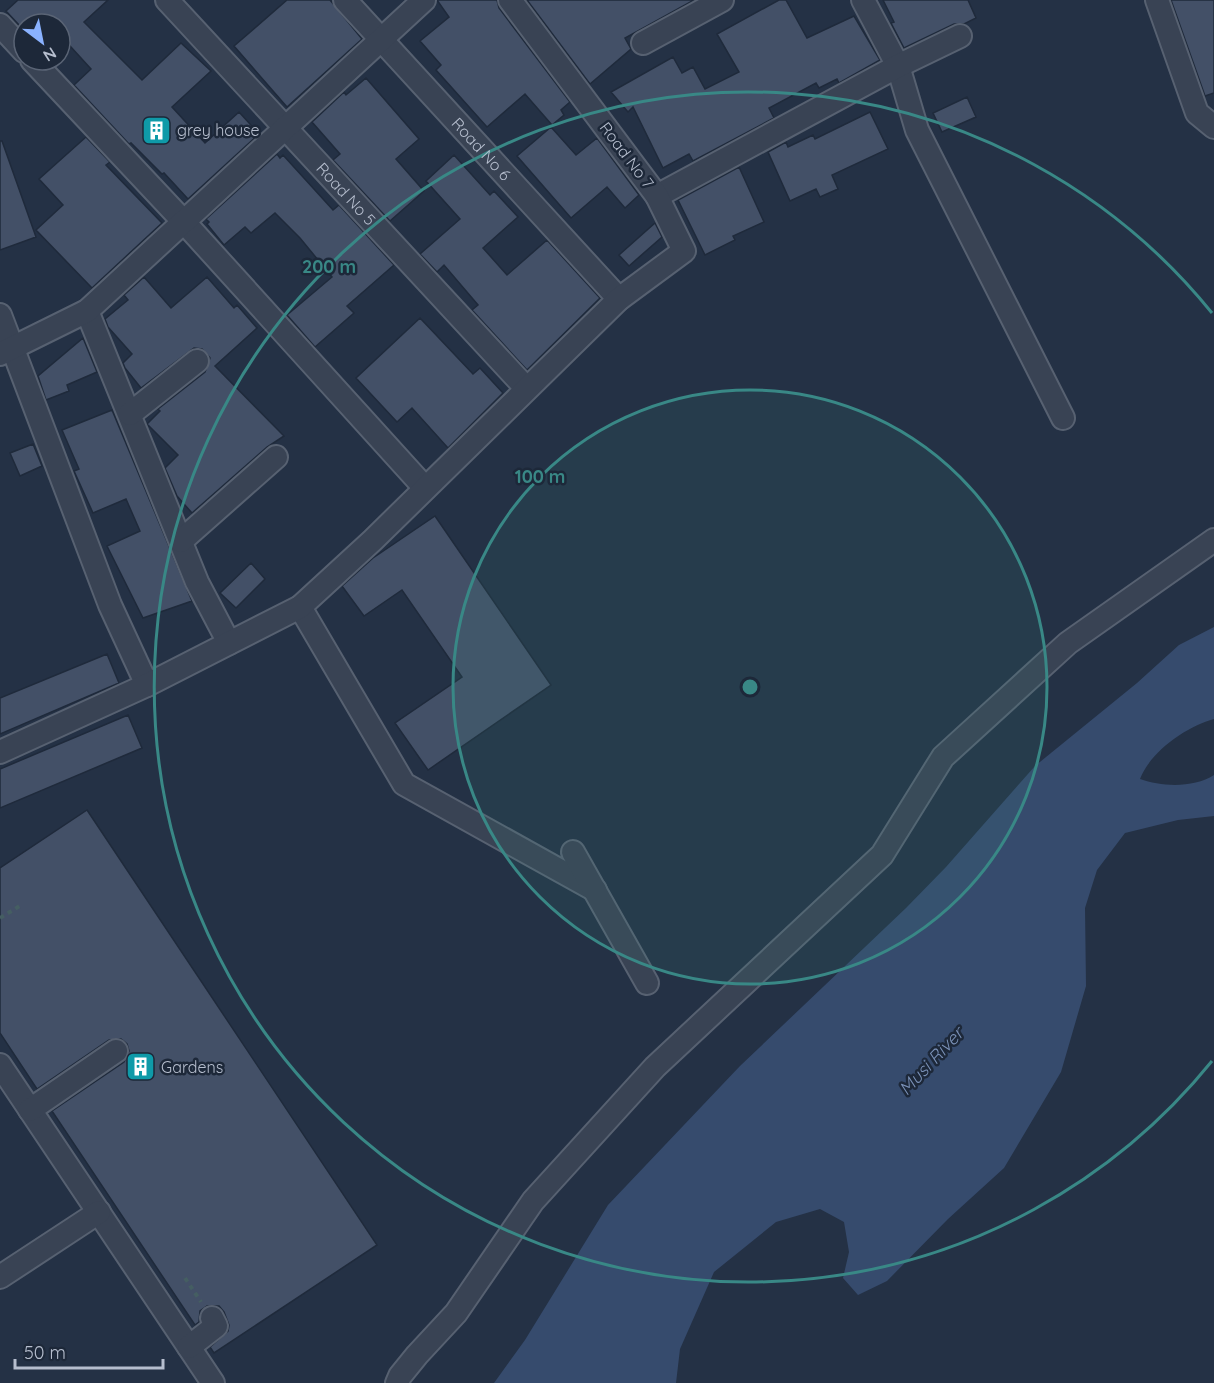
<svg xmlns="http://www.w3.org/2000/svg" width="1214" height="1383" font-family="Quicksand,sans-serif">
  <style>
    .water { fill: #364b6d }
    .building { fill: #435067; stroke: #1f2a3b; stroke-width: 1.5 }
    .lines { fill: none; stroke-linecap: round; stroke-linejoin: round }
    .minor-casing { stroke: #576171; stroke-width: 26 }
    .path { stroke: #455e62; stroke-width: 4; stroke-dasharray: 4.5 4.5; stroke-linecap: butt }
    .minor { stroke: #394354; stroke-width: 22 }
    .ring { fill: none; stroke: #398886; stroke-width: 3 }
    .labels { text-anchor: middle; dominant-baseline: central; stroke-width: 5; stroke-linejoin: round; paint-order: stroke }
    .poi-label { font-size: 16px; fill: #b6bece; stroke: #1d2839; text-anchor: start }
    .street-label { font-size: 16px; fill: #b6bece; stroke: #1d2839 }
    .water-label { font-size: 18px; font-style: italic; fill: #7b92b8; stroke: #1d2839 }
    .centre { fill: #398886; stroke: #1d2839; stroke-width: 3 }
    .ring-label { font-size: 18px; text-anchor: middle; font-weight: bold; fill: #398886; stroke: #1d2839; stroke-width: 5; stroke-linejoin: round; paint-order: stroke }
  </style>
  <rect width="100%" height="100%" fill="#243145"/>
  <path class="water" d="M 1214,627 L 1214,719 C 1187,726 1150,752 1140,779 C 1162,787 1194,788 1214,775 L 1214,816 L 1178,820 L 1125,833 L 1097,870 L 1085,908 L 1086,986 L 1061,1072 L 1004,1168 L 948,1219 L 887,1281 L 858,1295 L 843,1278 L 849,1252 L 844,1222 L 820,1209 L 776,1222 L 714,1272 L 680,1349 L 676,1383 L 494,1383 L 525,1340 L 608,1205 L 740,1066 L 906,908 L 946,867 L 1035,766 L 1137,683 L 1179,645 Z"/>
  <path class="building" d="M 18,0 L 108,0 L 84,22 L 142,80 L 181,43 L 211,71 L 172,107 L 205,143 L 239,112 L 259,134 L 188,199 L 164,173 L 162,174 L 131,143 L 129,144 L 74,85 L 91,69 L 60,35 L 60,24 L 20,26 L 6,11 Z
    M 287,0 L 330,0 L 362,39 L 287,107 L 234,46 Z
    M 437,0 L 497,0 L 499,8 L 570,102 L 561,110 L 564,115 L 552,125 L 525,94 L 487,127 L 436,70 L 441,65 L 420,41 L 449,17 Z
    M 527,0 L 694,0 L 625,38 L 631,49 L 590,84 Z
    M 779,0 L 786,0 L 807,38 L 854,16 L 880,60 L 839,83 L 837,79 L 819,88 L 816,83 L 769,108 L 774,118 L 693,161 L 689,154 L 663,168 L 633,107 L 628,112 L 611,92 L 673,57 L 682,73 L 693,67 L 705,89 L 739,72 L 717,34 Z
    M 883,0 L 968,0 L 976,18 L 964,24 L 954,24 L 904,48 L 891,23 L 894,22 Z
    M 1171,0 L 1214,0 L 1214,93 L 1205,96 Z
    M 366,78 L 419,139 L 396,159 L 424,191 L 390,221 L 333,160 L 340,154 L 312,122 L 344,92 L 346,95 Z
    M 967,97 L 976,117 L 942,132 L 933,113 Z
    M 870,112 L 888,149 L 832,175 L 838,189 L 820,197 L 816,189 L 790,201 L 768,152 L 786,142 L 788,147 L 813,135 L 815,139 Z
    M 551,127 L 576,155 L 597,138 L 639,195 L 625,208 L 607,187 L 571,218 L 517,156 Z
    M 86,137 L 110,162 L 106,165 L 162,223 L 92,288 L 36,230 L 63,205 L 39,179 Z
    M 0,141 L 2,141 L 36,237 L 0,250 Z
    M 277,154 L 280,158 L 283,155 L 333,210 L 339,205 L 394,265 L 347,306 L 354,313 L 315,347 L 287,315 L 332,277 L 300,238 L 275,213 L 251,233 L 245,227 L 224,245 L 207,224 L 209,222 L 206,219 Z
    M 454,155 L 490,195 L 494,191 L 518,217 L 483,248 L 507,275 L 547,240 L 600,298 L 527,370 L 472,310 L 478,305 L 444,265 L 437,272 L 420,254 L 460,219 L 426,181 Z
    M 739,167 L 764,222 L 733,236 L 735,240 L 705,255 L 678,200 Z
    M 655,223 L 662,237 L 629,266 L 619,255 Z
    M 144,277 L 171,308 L 207,277 L 234,308 L 237,305 L 257,328 L 215,366 L 284,436 L 267,447 L 192,513 L 177,496 L 165,468 L 178,455 L 147,424 L 160,411 L 158,409 L 205,372 L 210,358 L 202,349 L 194,348 L 141,388 L 125,368 L 123,363 L 132,354 L 108,327 L 105,319 L 128,300 L 124,295 Z
    M 420,318 L 473,374 L 480,368 L 503,393 L 448,448 L 412,408 L 397,422 L 356,378 Z
    M 83,338 L 97,372 L 67,385 L 69,391 L 46,400 L 38,376 Z
    M 112,410 L 192,601 L 143,618 L 107,546 L 140,531 L 126,499 L 93,513 L 74,471 L 79,469 L 62,430 Z
    M 33,444 L 42,466 L 20,476 L 10,453 Z
    M 435,516 L 551,685 L 428,770 L 395,723 L 462,677 L 402,590 L 364,616 L 342,586 L 373,558 Z
    M 251,563 L 265,579 L 236,608 L 220,593 Z
    M 107,654 L 119,683 L 0,734 L 0,698 Z
    M 128,715 L 142,748 L 0,808 L 0,769 Z
    M 87,810 L 377,1245 L 214,1353 L 210,1347 L 228,1331 L 229,1325 L 224,1312 L 219,1306 L 207,1306 L 200,1311 L 199,1322 L 195,1325 L 52,1111 L 124,1062 L 129,1051 L 127,1044 L 121,1039 L 109,1040 L 37,1089 L 0,1033 L 0,868 Z"/>
  <g class="lines">
    <defs>
      <g id="minor">
        <path id="s1" d="M 167,0 L 526,388"/>
        <path id="s2" d="M 345,0 L 619,299"/>
        <path d="M 863,0 L 898,66 L 917,130 L 1063,418"/>
        <path d="M 1157,0 L 1197,113 L 1214,127"/>
        <path d="M 0,25 L 24,51"/>
        <path d="M 643,43 L 722,0"/>
        <path d="M 32,60 L 184,222 L 425,488"/>
        <path d="M 657,196 L 898,66 L 960,36"/>
        <path d="M 87,311 L 197,582 L 229,643"/>
        <path d="M 0,315 L 110,605 L 147,685"/>
        <path d="M 0,354 L 87,311 L 424,0"/>
        <path d="M 130,414 L 197,361"/>
        <path d="M 181,541 L 276,457"/>
        <path d="M 300,607 L 404,784 L 595,890"/>
        <path d="M 0,752 L 147,685 L 300,607 L 373,540 L 619,299 L 684,251 L 657,196 L 510,0"/>
        <path d="M 573,852 L 647,983"/>
        <path d="M 0,1065 L 213,1383"/>
        <path d="M 30,1110 L 116,1051"/>
        <path d="M 0,1277 L 99,1212"/>
        <path d="M 189,1347 L 216,1326 L 212,1318"/>
        <path d="M 397,1383 L 400,1376 L 417,1355 L 456,1313 L 533,1201 L 655,1067 L 882,855 L 943,757 L 1068,643 L 1214,540"/>
      </g>
    </defs>
    <use href="#minor" class="minor-casing"/>
    <path class="path" d="M 0,918 L 23,904
      M 185,1278 L 201,1302"/>
    <use href="#minor" class="minor"/>
  </g>
  <circle cx="750" cy="687" r="297" fill="#398886" fill-opacity=".12"/>
  <g class="ring">
    <circle cx="750" cy="687" r="297"/>
    <path d="M1212 1061A595 595 0 1 1 1212 313"/>
  </g>
  <defs>
    <symbol id="building-square" viewBox="-11 -11 22 22"><rect x="-9" y="-9" width="18" height="18" rx="4" fill="#0f9aa8" stroke="#1d2839"/><path d="M-4-6H4V6H1V3H-1V6H-4ZM-2.5-4.3h1.7v1.8h-1.7ZM.8-4.3h1.7v1.8H.8ZM-2.5-1h1.7V.8h-1.7ZM.8-1h1.7V.8H.8Z" fill="#fff"/></symbol>
  </defs>
  <g fill-rule="evenodd">
    <use href="#building-square" x="140" y="114" width="33" height="33"/>
    <use href="#building-square" x="124" y="1050" width="33" height="33"/>
  </g>
  <g class="labels">
    <g class="poi-label">
      <text x="177" y="130">grey house</text>
      <text x="161" y="1067">Gardens</text>
    </g>
    <g class="street-label">
      <text stroke="none"><textPath href="#s2" startOffset="202">Road No 6</textPath></text>
      <text transform="translate(627 155) rotate(53)">Road No 7</text>
      <text stroke="none"><textPath href="#s1" startOffset="264">Road No 5</textPath></text>
    </g>
    <g class="water-label">
      <text transform="translate(931 1061) rotate(-47)">Musi River</text>
    </g>
  </g>
  <circle cx="750" cy="687" r="9" class="centre"/>
  <g class="ring-label">
    <text x="329" y="273">200 m</text>
    <text x="540" y="483">100 m</text>
  </g>
  <g transform="translate(42 42) rotate(148)"><circle r="28" fill="#1d2839" stroke="#5a6475" stroke-width="1.5"/>
  <path d="M0-4.5L10 22L0 15L-10 22Z" fill="#8ab2ff"/>
  <text y="-9" font-size="16" font-weight="bold" text-anchor="middle" fill="#b6bece">N</text>
  </g>
  <path d="M15 1359v9h148v-9" fill="none" stroke="#b6bece" stroke-width="3"/>
  <text x="24" y="1359" font-size="18" fill="#b6bece" stroke="#1d2839" stroke-width="4.5" paint-order="stroke">50 m</text>
</svg>
